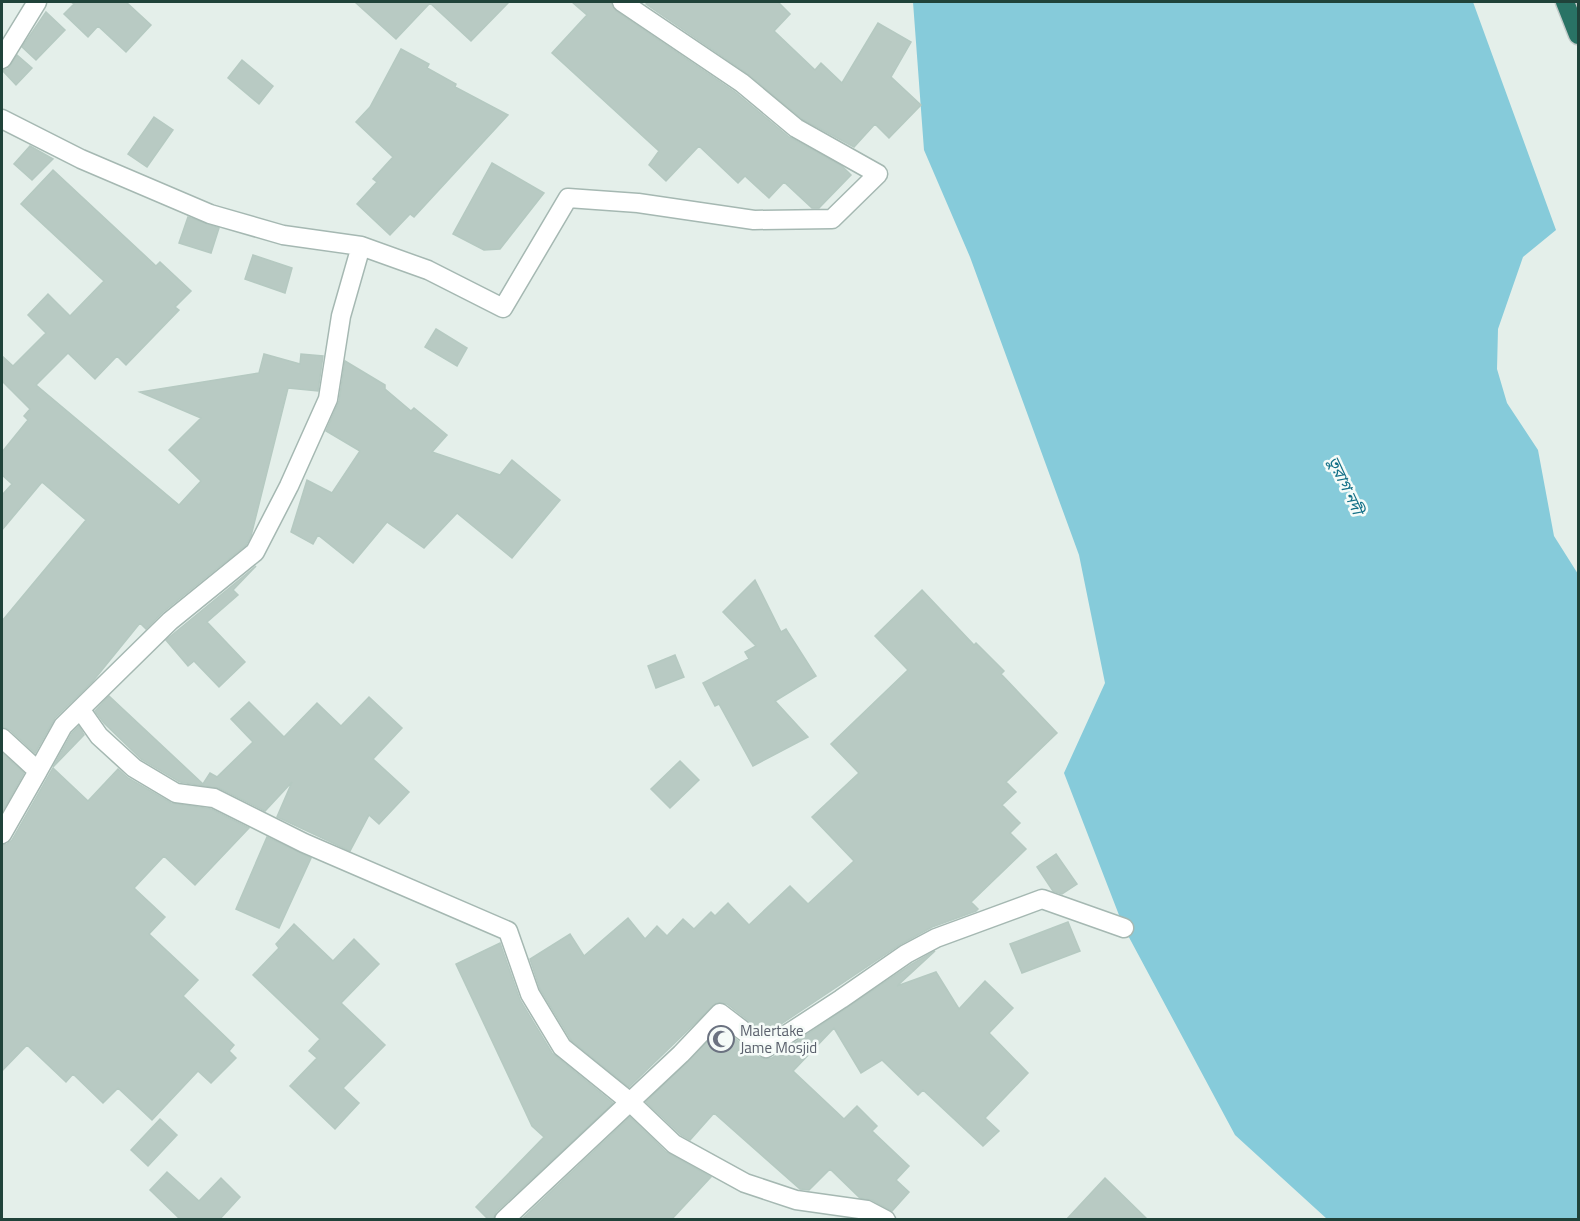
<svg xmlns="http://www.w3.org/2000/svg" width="1580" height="1221" font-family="'Titillium Web','Noto Sans Bengali',sans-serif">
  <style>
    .water { fill: #86cbda }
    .building { fill: #b8cac3; stroke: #b5c9c1; stroke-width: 1.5 }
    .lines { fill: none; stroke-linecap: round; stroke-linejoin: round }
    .street-casing { stroke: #a5b8b2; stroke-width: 21 }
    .highway-casing { stroke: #c1cac8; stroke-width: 21 }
    .street { stroke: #fff; stroke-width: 18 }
    .highway { stroke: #297365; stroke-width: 18 }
    .labels { text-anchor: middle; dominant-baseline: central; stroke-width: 5; stroke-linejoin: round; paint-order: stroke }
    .worship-label { font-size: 15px; fill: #5b616d; stroke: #f5fbf8; text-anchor: start }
    .water-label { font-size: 16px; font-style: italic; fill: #137087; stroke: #f5fbf8 }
  </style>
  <rect width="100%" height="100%" fill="#e4efea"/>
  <path class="water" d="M 913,2 L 1473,2 L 1556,230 L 1523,257 L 1498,329 L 1497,369 L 1507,403 L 1538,450 L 1554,536 L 1578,574 L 1578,1219 L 1327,1219 L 1235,1135 L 1124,928 L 1064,773 L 1105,683 L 1079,555 L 970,257 L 924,150 Z"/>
  <path class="building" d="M 71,2 L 126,2 L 151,25 L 126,52 L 98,26 L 88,37 L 64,14 L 74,4 Z
    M 355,2 L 509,2 L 471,41 L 430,3 L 396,39 Z
    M 572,2 L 611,2 L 616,11 L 735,92 L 789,137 L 842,166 L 851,175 L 819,208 L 812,208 L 784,182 L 769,198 L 745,176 L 738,183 L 699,146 L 666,181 L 649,165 L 659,151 L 552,53 L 587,15 Z
    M 649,2 L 778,2 L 790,14 L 774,31 L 815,70 L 821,63 L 842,83 L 878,23 L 911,42 L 891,77 L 921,105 L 889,138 L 875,124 L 854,147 L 802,119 L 748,74 L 646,4 Z
    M 46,12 L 65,30 L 36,60 L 22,47 Z
    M 401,49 L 429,64 L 427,68 L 456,84 L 455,87 L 508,115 L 414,217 L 410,214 L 390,235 L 357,204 L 377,182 L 373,179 L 393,157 L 356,122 L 370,107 Z
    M 17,55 L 32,68 L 16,85 L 2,70 L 8,69 Z
    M 242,60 L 273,86 L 259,104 L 228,78 Z
    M 154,117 L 173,130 L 147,167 L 128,154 Z
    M 30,146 L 53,159 L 32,180 L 14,164 Z
    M 492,163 L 544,193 L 500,249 L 484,250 L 453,234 Z
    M 53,170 L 156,266 L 160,262 L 191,291 L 175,307 L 179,310 L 126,365 L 117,356 L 95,379 L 68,353 L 36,385 L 179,505 L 201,481 L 169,450 L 201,418 L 140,392 L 259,373 L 264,354 L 300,364 L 301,354 L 323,356 L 318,391 L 288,388 L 251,536 L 246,545 L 163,612 L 146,629 L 140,623 L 93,681 L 55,718 L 35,753 L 10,730 L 2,727 L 2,621 L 86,520 L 42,482 L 2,530 L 2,495 L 12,484 L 2,475 L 2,452 L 28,420 L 24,416 L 30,409 L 2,381 L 2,356 L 13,366 L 46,333 L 28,315 L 48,294 L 70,316 L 104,281 L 21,204 Z
    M 188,217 L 219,228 L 211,253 L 179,243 Z
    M 253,255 L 292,268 L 285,293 L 245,279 Z
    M 436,329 L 467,348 L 457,366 L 425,347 Z
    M 345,361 L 385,385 L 385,389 L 411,411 L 414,408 L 447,435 L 432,452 L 500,475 L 512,460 L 560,500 L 512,558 L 457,513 L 424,548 L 387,522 L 353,563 L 318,535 L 313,544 L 291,532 L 307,480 L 332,493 L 360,451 L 326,431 L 339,401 Z
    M 256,566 L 233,590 L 238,595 L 207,622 L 245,662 L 219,687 L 194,661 L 188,666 L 166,640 Z
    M 755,580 L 781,632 L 786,629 L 816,676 L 775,701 L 808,737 L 753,766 L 719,704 L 715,706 L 703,683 L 749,659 L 745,652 L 756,646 L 723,612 Z
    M 922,590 L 974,645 L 976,643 L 1004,671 L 1001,674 L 1057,733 L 1006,782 L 1016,792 L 1002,805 L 1020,823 L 1010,833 L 1026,849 L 971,902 L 978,909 L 976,911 L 932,927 L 901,944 L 766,1034 L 727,1004 L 716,1003 L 629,1087 L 571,1040 L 540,989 L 530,959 L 570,934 L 584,956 L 628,918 L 645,939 L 657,926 L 667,936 L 683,919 L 694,929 L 711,912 L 715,916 L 728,903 L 749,925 L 790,886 L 808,904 L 854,861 L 812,817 L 859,773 L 831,744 L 908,670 L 875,636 Z
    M 675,655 L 684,677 L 656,688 L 648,666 Z
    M 109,696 L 203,784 L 210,773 L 217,777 L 253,742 L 231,719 L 249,702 L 284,737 L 317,703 L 341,726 L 369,697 L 402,728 L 373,759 L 409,792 L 379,824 L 369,815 L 350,851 L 277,817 L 292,782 L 265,811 L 219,788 L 180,782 L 141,759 L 104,723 L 95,711 Z
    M 79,726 L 84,735 L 53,767 L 72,733 Z
    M 2,753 L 24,773 L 2,812 Z
    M 680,761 L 699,780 L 670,808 L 651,789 Z
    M 53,768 L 88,801 L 118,769 L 128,778 L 171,803 L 211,809 L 249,828 L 195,885 L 164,856 L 134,888 L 165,917 L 149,934 L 198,980 L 183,996 L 234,1045 L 229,1051 L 236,1058 L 211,1083 L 198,1071 L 152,1120 L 118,1088 L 103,1103 L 73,1074 L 66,1082 L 27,1045 L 2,1071 L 2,845 L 7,844 L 12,840 Z
    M 267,837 L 311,858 L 279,928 L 236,909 Z
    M 1056,854 L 1077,884 L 1062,894 L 1053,891 L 1037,867 Z
    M 1068,922 L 1080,951 L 1022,973 L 1010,944 Z
    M 294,924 L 333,961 L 354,939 L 379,964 L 341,1003 L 385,1045 L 343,1088 L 359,1103 L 335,1129 L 290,1086 L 317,1058 L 309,1051 L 320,1039 L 253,975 L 279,948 L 276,944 Z
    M 500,943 L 520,1000 L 552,1053 L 613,1103 L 496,1212 L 493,1220 L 489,1220 L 476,1207 L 544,1137 L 532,1126 L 456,964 Z
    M 935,951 L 897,986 L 936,972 L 959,1009 L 985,981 L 1013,1008 L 989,1033 L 1028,1073 L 985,1118 L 999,1131 L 983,1146 L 923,1090 L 918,1095 L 882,1060 L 861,1073 L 834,1028 L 793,1071 L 844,1119 L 857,1106 L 877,1126 L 872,1131 L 909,1166 L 896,1180 L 909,1192 L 892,1211 L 872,1200 L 860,1198 L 830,1169 L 809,1190 L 800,1189 L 714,1113 L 690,1140 L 681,1135 L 646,1102 L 721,1028 L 759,1057 L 765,1059 L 772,1058 L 912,964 Z
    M 630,1117 L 666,1152 L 711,1177 L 671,1220 L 521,1220 Z
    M 160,1119 L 177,1135 L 148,1166 L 131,1150 Z
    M 167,1172 L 199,1201 L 221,1178 L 240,1197 L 219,1220 L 181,1220 L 150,1190 Z
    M 1105,1178 L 1148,1220 L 1066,1220 Z"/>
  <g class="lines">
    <defs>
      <path id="street" d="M 2,59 L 37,2
        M 2,119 L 81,159 L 210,214 L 283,235 L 361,246 L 428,270 L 503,308 L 568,198 L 638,203 L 754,220 L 832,219 L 878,174 L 796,128 L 742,83 L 622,2
        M 80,709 L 99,736 L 134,768 L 176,793 L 214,798 L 304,843 L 508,931 L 530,994 L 562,1047 L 630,1102 L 674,1144 L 745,1183 L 796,1200 L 867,1210 L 886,1220
        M 2,738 L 38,771 L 2,834
        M 38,771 L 63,726 L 170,621 L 255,552 L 289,486 L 328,399 L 341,316 L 361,246
        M 504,1220 L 681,1054 L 720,1013 L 766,1048 L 841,999 L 906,954 L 936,938 L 1042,899 L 1124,928"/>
      <path id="highway" d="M 1565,2 L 1578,35"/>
    </defs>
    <use href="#street" class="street-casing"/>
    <use href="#highway" class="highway-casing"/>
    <use href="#street" class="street"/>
    <use href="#highway" class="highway"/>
  </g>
  <defs>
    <symbol id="mosque-ring" viewBox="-11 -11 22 22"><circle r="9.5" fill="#f5fbf8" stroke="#6b7280" stroke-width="1.5"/><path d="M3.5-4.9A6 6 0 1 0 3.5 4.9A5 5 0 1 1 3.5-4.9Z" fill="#6b7280"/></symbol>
  </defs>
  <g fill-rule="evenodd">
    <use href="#mosque-ring" x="706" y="1024" width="30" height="30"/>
  </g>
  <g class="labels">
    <g class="worship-label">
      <text x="740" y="1030">Malertake<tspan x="740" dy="17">Jame Mosjid</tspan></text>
    </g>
    <g class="water-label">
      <text transform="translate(1346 485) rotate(65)">তুরাগ নদী</text>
    </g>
  </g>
  <rect width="1580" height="1221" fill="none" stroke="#20433a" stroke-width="6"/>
</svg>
